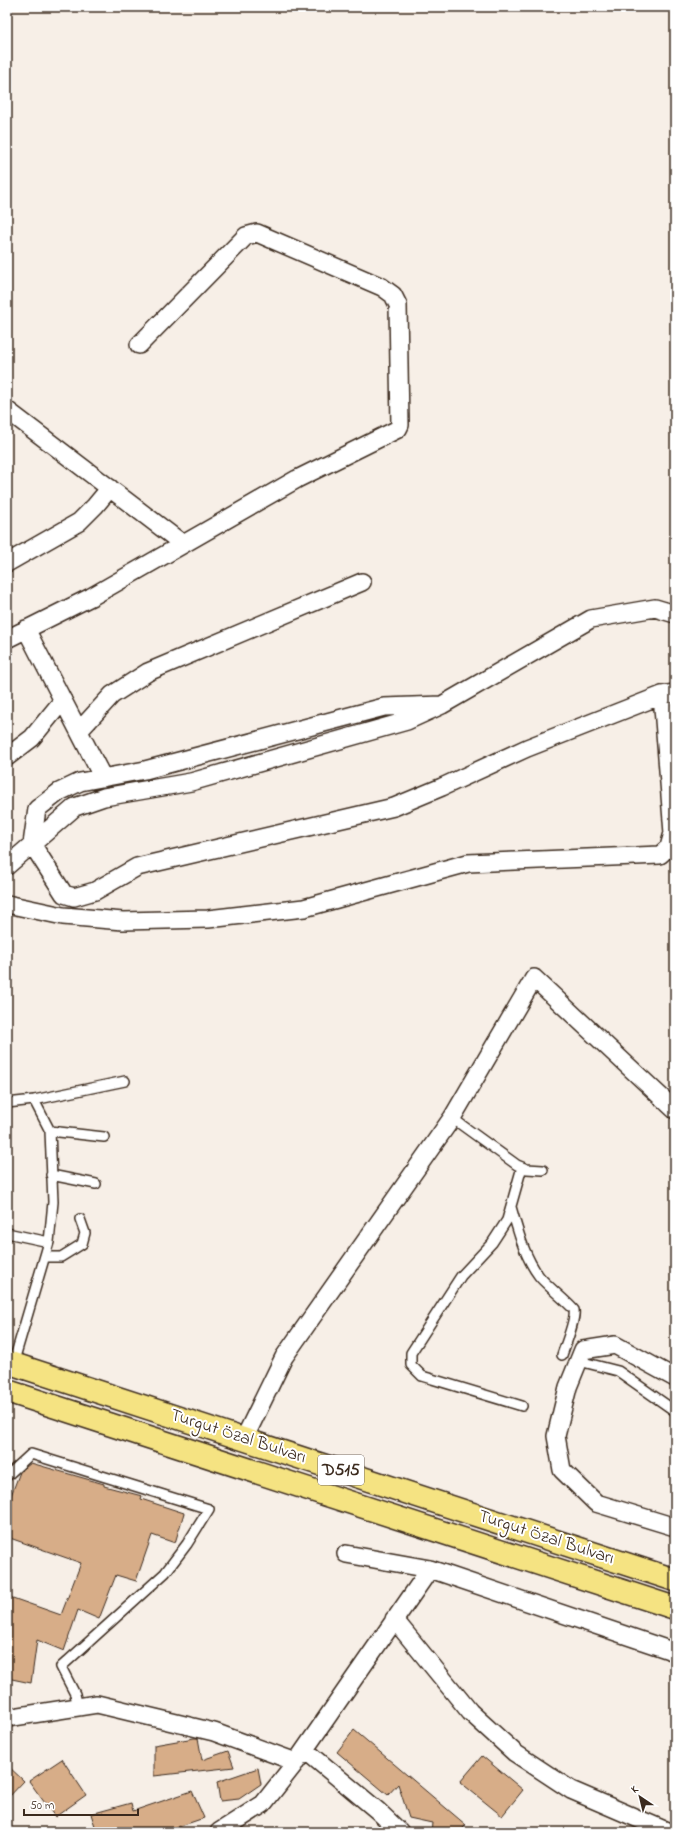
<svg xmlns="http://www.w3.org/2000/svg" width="682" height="1839" font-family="'Indie Flower',sans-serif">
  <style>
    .building { fill: #d7ad88; stroke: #3b2a1e }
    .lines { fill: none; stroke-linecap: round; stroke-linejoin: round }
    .lane-casing { stroke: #3b2a1e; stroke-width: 12 }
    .street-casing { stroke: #3b2a1e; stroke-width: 20 }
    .highway-casing { stroke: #3b2a1e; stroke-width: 25 }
    .lane { stroke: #fff; stroke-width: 9 }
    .street { stroke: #fff; stroke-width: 17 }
    .highway { stroke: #f5e382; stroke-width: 22 }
    .labels { text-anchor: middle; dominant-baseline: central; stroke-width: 4; stroke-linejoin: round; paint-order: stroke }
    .shield { fill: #fff; stroke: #766a62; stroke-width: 1 }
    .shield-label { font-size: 17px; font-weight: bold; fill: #3b2a1e }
    .street-label { font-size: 18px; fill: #3b2a1e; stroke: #fff }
  </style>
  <rect width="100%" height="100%" fill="#f7efe7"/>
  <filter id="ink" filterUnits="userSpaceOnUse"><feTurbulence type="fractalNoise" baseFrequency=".025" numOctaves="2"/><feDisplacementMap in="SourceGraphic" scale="8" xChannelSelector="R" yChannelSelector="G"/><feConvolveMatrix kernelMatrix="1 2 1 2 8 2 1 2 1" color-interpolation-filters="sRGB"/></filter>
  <g filter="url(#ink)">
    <path class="building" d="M 31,1463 L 104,1484 L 104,1486 L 142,1496 L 141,1499 L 184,1513 L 175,1543 L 152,1535 L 136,1581 L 116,1575 L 99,1619 L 78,1610 L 64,1651 L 37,1640 L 31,1683 L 7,1678 L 7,1596 L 61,1615 L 81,1563 L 7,1537 L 7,1506 L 20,1472 Z
      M 354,1730 L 407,1775 L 466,1825 L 459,1832 L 431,1832 L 432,1823 L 409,1818 L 398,1784 L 388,1795 L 337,1752 Z
      M 194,1738 L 198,1738 L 202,1760 L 228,1751 L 234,1767 L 154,1776 L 154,1745 Z
      M 482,1756 L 523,1790 L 502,1816 L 460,1782 Z
      M 62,1759 L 86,1795 L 55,1817 L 29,1781 Z
      M 7,1765 L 24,1781 L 7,1799 Z
      M 258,1768 L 261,1784 L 239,1799 L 220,1801 L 217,1782 Z
      M 192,1791 L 204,1818 L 163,1832 L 97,1832 L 91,1814 L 131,1803 L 133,1811 Z"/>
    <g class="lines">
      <defs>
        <path id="lane" d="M 7,1103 L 34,1100 L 125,1081
          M 452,1118 L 517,1165 L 527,1169 L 543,1170
          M 50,1131 L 104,1137
          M 522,1167 L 507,1220 L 492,1243 L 461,1276 L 411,1353 L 411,1365 L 422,1376 L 522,1406
          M 51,1175 L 96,1184
          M 511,1207 C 518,1231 524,1256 539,1276 C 545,1284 572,1306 574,1310 C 576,1319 565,1346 562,1355
          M 7,1233 L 49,1242
          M 45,1257 L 61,1257 L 82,1244 L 85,1233 L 80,1219
          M 579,1361 L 618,1371 L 675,1411
          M 13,1364 L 49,1242 L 53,1202 L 50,1131 L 34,1100
          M 7,1476 L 31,1454 L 209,1509 L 187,1544 L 165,1573 L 61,1667 L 75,1694 L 78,1707"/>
        <path id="street" d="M 7,410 L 183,544
          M 7,563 L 79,522 L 95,506 L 110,488
          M 26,629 L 103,778
          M 7,639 L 91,597 L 297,479 L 398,429 L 400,425 L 398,305 L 393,295 L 382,287 L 257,233 L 246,236 L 139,345
          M 442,705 L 384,707 L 145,770 L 80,782 L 59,792 L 37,809 L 32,844 L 64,894 L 74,897 L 95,891 L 137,867 L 394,807 L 442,787 L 527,748 L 662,695 L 675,693
          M 79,731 L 112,695 L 148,672 L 362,582
          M 7,757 L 32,738 L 63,700
          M 7,866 L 75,807 L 104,797 L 191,782 L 407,721 L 442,705 L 591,619 L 655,608 L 675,614
          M 7,904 L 63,916 L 123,921 L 208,919 L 304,908 L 468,863 L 660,855 L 669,847 L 673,833 L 662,695
          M 675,1378 L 615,1345 L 583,1350 L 568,1387 L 556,1436 L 562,1470 L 596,1503 L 675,1527
          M 244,1439 L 284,1357 L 452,1118 L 534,978 L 675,1110
          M 346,1554 L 430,1569 L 675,1652
          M 394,1619 L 470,1712 L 515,1753 L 571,1790 L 669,1832
          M 7,1718 L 97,1704 L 214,1732 L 296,1762
          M 305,1750 L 378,1811 L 400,1832
          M 219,1832 L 263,1804 L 296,1762 L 430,1569"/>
        <path id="highway" d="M 7,1362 L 675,1580
          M 7,1391 L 675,1608"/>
      </defs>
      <use href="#lane" class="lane-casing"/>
      <use href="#street" class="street-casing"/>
      <use href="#highway" class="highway-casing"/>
      <use href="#lane" class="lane"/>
      <use href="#street" class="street"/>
      <use href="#highway" class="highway"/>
    </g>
  </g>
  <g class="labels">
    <rect class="shield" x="318" y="1455" width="46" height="30" rx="3"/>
    <g class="shield-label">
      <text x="341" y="1470">D515</text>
    </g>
    <g class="street-label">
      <text transform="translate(238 1437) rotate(18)">Turgut Özal Bulvarı</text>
      <text transform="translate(546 1538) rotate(18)">Turgut Özal Bulvarı</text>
    </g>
  </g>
  <rect width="682" height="1839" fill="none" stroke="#fff" stroke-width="24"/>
  <rect x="12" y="12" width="658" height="1815" fill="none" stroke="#3b2a1e" stroke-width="1.5" filter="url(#ink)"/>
  <g transform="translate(640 1797) rotate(325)" stroke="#ffffff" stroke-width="3" paint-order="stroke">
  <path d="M0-3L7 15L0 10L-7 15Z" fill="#3b2a1e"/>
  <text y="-6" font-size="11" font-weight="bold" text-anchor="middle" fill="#3b2a1e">K</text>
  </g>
  <path d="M24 1809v6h114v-6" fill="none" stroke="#3b2a1e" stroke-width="2"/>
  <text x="30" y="1809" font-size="12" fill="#3b2a1e" stroke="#ffffff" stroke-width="3" paint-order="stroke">50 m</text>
</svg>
